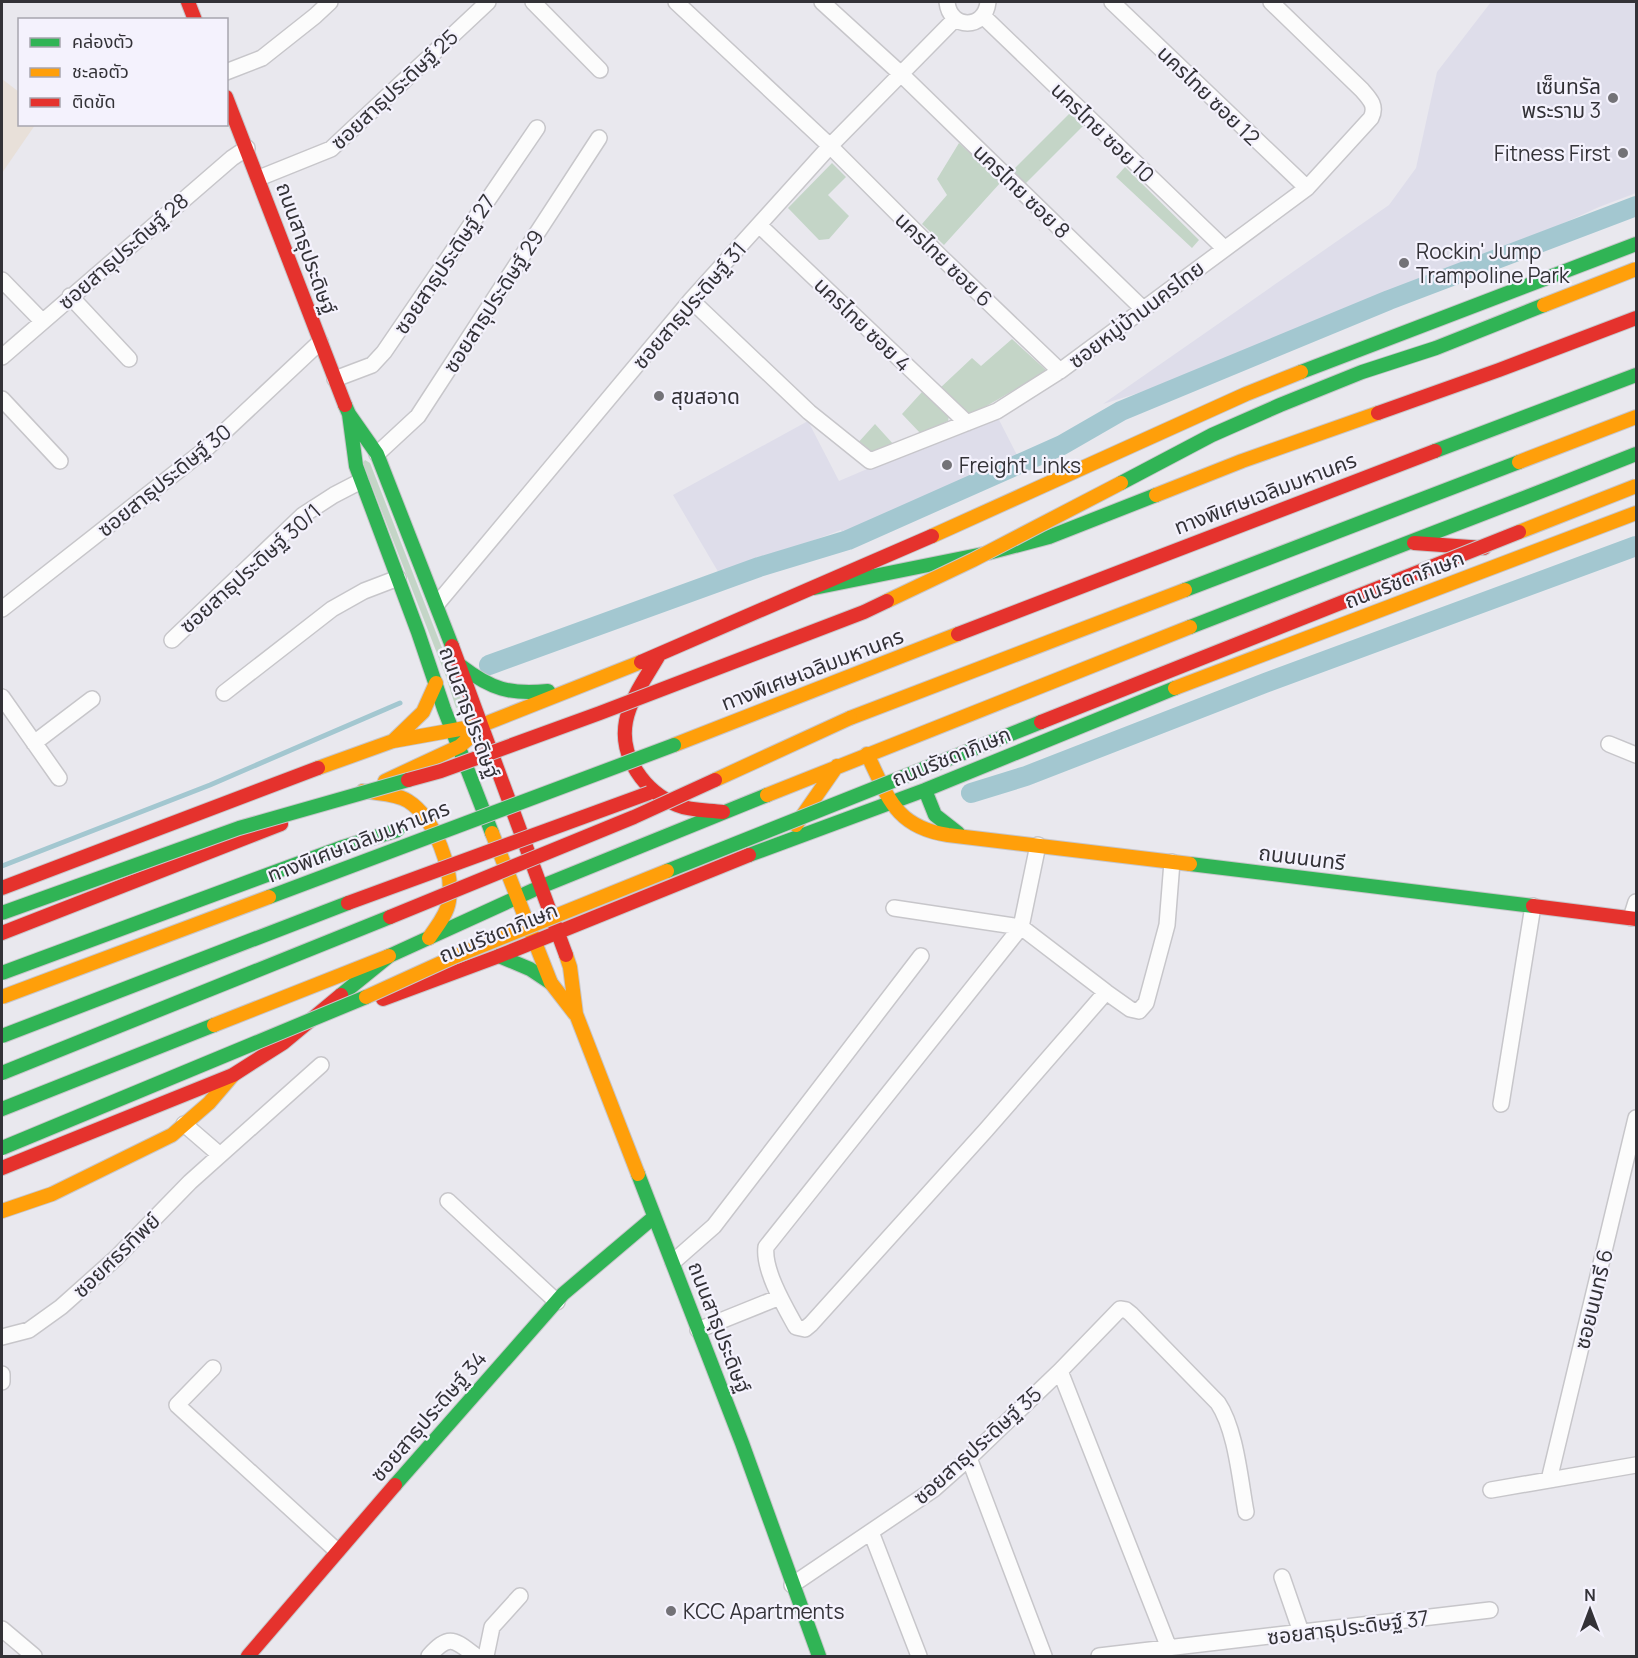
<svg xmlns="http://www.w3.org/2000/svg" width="1638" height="1658" font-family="Manrope,'Noto Sans Thai',sans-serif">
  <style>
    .built { fill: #deddea }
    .education { fill: #e8e0d9 }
    .green { fill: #c4d5c7 }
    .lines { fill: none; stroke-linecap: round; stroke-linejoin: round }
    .stream { stroke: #a3c7d0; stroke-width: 5 }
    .canal { stroke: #a3c7d0; stroke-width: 20 }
    .street-casing { stroke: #c7c6ca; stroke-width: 18 }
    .fast-casing { stroke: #c7c6ca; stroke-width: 16 }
    .slow-casing { stroke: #c7c6ca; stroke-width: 16 }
    .jam-casing { stroke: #c7c6ca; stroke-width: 16 }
    .street { stroke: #fcfcfc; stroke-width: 15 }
    .fast { stroke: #30b455; stroke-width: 14 }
    .slow { stroke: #ff9f0a; stroke-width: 14 }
    .jam { stroke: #e5322d; stroke-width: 14 }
    .fast-bridge-casing { stroke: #c7c6ca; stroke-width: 16; stroke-linecap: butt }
    .slow-bridge-casing { stroke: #c7c6ca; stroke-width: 16; stroke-linecap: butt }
    .jam-bridge-casing { stroke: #c7c6ca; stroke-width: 16; stroke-linecap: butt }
    .fast-bridge { stroke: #30b455; stroke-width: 14 }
    .slow-bridge { stroke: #ff9f0a; stroke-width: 14 }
    .jam-bridge { stroke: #e5322d; stroke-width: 14 }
    .poi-dot { fill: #737277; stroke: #f4f2fd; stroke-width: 2 }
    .labels { text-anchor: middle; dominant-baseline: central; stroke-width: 4.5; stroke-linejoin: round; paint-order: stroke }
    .poi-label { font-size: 21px; fill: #333237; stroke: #f4f2fd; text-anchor: start }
    .street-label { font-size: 21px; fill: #333237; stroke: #f4f2fd }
  </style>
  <rect width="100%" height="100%" fill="#e9e8ee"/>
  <path class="built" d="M 1491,2 L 1636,2 L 1636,193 L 1599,207 L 1439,280 L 1180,380 L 1103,404 L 1389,205 L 1416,168 L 1437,72 Z
    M 996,414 L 1020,461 L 845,538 L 841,530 L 720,575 L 673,495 L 808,421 L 839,481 Z"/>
  <path class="education" d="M 2,79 L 19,92 L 20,124 L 35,125 L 2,173 Z"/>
  <path class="green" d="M 1070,113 L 1083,126 L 1024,185 L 1011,172 Z
    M 959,143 L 1001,182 L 944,245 L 922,224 L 947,195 L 937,179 Z
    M 832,163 L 846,177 L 828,195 L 849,216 L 829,239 L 819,240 L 788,208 Z
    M 1125,167 L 1199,240 L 1192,248 L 1116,177 Z
    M 1012,339 L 1047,371 L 971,415 L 939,389 L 972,358 L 981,366 Z
    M 922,392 L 949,416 L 948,421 L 921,434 L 902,414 Z
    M 875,424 L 895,446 L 868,454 L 856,445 Z
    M 365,460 L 370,463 L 456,684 L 463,706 L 456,708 L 445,674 L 363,463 Z"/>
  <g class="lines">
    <path class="stream" d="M 2,866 L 210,785 L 400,703"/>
    <path class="canal" d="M 489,665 L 759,567 L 848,540 L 1062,445 L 1121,411 L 1389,300 L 1636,206
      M 971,793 L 1026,776 L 1265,683 L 1636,546"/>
    <defs>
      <path id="street" d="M 533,2 L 600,70
        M 676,2 L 830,146 L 942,258 L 1060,371
        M 822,2 L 901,74 L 1142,308
        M 947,2 C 950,30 985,30 988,2
        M 1112,2 L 1307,188
        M 983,16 L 1224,248
        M 226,72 L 262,58 L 315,16 L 330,2
        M 259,178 L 331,149 L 488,2
        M 759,225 L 967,423
        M 2,280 L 42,321
        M 70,296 L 129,359
        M 691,300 L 809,412 L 870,461 L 997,411 L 1060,371 L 1307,188 L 1371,118 C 1377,106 1370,99 1362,90 L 1271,2
        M 2,357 L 232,158 L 247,148
        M 335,379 L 372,365 L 384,352 L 537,128
        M 2,399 L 60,461
        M 377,454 L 418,416 L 599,138
        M 437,604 L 691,300 L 830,146 L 955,19
        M 2,609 L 207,448 L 320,342
        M 172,640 L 303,515 L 334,495 L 361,481
        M 224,693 L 332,609 L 364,591 L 398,578
        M 2,697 L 59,778
        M 34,743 L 92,699
        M 1609,744 L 1636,755
        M 1038,845 L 1021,927 L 766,1247 C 763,1270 785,1307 796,1327 L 805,1329 L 811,1324 L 986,1130 L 1106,992
        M 894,908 L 1021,927 L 1106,992 L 1130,1009 L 1139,1011 L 1146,1003 L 1167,925 L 1172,862
        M 1631,918 L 1636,902
        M 1501,1104 L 1533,906
        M 184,1124 L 220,1155
        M 448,1201 L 557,1302
        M 673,1262 L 714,1226 L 921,956
        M 698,1330 L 780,1297
        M 2,1337 L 29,1330 L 61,1307 L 116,1258 L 190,1182 L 321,1065
        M 213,1368 L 177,1405 L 337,1551
        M 1060,1371 L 1169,1648
        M 2,1374 L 2,1382
        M 969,1458 L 1044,1656
        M 1549,1480 L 1636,1118
        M 1491,1490 L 1636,1465
        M 871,1532 L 919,1656
        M 1282,1577 L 1301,1632
        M 792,1585 L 934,1489 L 969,1458 L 1060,1371 L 1120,1309 L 1126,1310 L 1131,1314 L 1218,1403 C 1236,1430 1240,1480 1246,1512
        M 2,1629 L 34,1656
        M 429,1656 C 450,1633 454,1640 476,1656
        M 486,1656 L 492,1627 L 520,1596
        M 1099,1656 L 1490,1610"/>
      <path id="fast" d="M 1301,372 L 1636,244
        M 345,405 L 349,414 L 356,466 L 418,632 L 444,709 L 492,833
        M 349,414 L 377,454 L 452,646
        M 1435,451 L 1636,375
        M 1560,484 L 1636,454
        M 814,588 L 988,553 L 1049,537 L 1156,495
        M 1185,590 L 1519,462
        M 1190,627 L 1560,484
        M 461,666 C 491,689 510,695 548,691
        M 925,790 L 935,815 L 958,833
        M 749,855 L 925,790 L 1175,688
        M 1190,864 L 1533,906
        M 499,956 L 530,969 L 551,983
        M 341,995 L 389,956 L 540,887 L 767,795
        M 2,1109 L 214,1025
        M 638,1174 L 742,1443 L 819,1656
        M 395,1485 L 563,1294 L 654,1217"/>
      <path id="slow" d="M 1519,462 L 1636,417
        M 1156,495 L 1242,461 L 1378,413
        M 932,536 L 1246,394 L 1301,372
        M 1175,688 L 1636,513
        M 850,718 L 1185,590
        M 393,741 L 423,712 L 436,683
        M 674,745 L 958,634
        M 867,754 C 888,797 895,827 948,835 L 1190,864
        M 318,768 L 393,741 L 482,725 L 641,662
        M 385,781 L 460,746 L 469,738
        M 363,791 C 378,794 395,793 408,801 C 435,818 454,871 449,901 C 447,915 436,927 429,938
        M 767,795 L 1190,627
        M 796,825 L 837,766
        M 492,833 L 551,983 L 575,1014
        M 566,955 L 570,967 L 576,1014 L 638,1174
        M 214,1025 L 389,956
        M 2,1211 L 52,1194 L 172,1135 L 209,1103 L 233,1075"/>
      <path id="jam" d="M 188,2 L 195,20
        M 226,97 L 345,405
        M 1378,413 L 1499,370 L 1636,318
        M 1414,543 L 1484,548
        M 958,634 L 1435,451
        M 452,646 L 566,955
        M 659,655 C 647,676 631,697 626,721 C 619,757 645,792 677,805 C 691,811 708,810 723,812
        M 641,662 L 932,536
        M 2,888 L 318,768
        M 1533,906 L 1636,919
        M 2,933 L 281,824
        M 383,999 L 499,956 L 749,855
        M 2,1168 L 233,1075 L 283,1043 L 341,995
        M 248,1656 L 395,1485"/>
    </defs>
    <use href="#street" class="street-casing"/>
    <use href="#fast" class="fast-casing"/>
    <use href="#slow" class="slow-casing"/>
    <use href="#jam" class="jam-casing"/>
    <use href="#street" class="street"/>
    <use href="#fast" class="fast"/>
    <use href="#slow" class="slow"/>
    <use href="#jam" class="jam"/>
    <defs>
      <path id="fast-bridge" d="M 1121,483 L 1212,435 L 1280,405 L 1362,372 L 1436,348 L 1544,305
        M 667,871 L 1041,722
        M 269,897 L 674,745
        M 2,913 L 239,828 L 408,780
        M 2,973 L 340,848 L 398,830
        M 2,1036 L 348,903
        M 2,1073 L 390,917
        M 2,1148 L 366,997"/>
      <path id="slow-bridge" d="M 1544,305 L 1636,269
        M 1519,532 L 1636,486
        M 887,601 L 973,560 L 1121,483
        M 715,780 L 850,718
        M 2,997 L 269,897
        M 366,997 L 456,956 L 667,871"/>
      <path id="jam-bridge" d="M 1041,722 L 1519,532
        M 408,780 L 441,771 L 600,713 L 864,612 L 887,601
        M 348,903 L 649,793
        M 390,917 L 634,817 L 715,780"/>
    </defs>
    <use href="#fast-bridge" class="fast-bridge-casing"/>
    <use href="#slow-bridge" class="slow-bridge-casing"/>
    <use href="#jam-bridge" class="jam-bridge-casing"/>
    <use href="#fast-bridge" class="fast-bridge"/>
    <use href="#slow-bridge" class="slow-bridge"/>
    <use href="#jam-bridge" class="jam-bridge"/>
  </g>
  <g class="poi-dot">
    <circle cx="1613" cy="98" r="6"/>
    <circle cx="1623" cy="153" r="6"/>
    <circle cx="1404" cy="263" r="6"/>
    <circle cx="659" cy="396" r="6"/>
    <circle cx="947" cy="465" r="6"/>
    <circle cx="671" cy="1611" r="6"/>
  </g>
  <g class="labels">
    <g class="poi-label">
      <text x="1601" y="86" text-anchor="end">เซ็นทรัล<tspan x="1601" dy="24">พระราม 3</tspan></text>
      <text x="1611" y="153" text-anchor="end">Fitness First</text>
      <text x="1416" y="251">Rockin' Jump<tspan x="1416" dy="24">Trampoline Park</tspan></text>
      <text x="671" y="396">สุขสอาด</text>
      <text x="959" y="465">Freight Links</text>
      <text x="683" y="1611">KCC Apartments</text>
    </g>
    <g class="street-label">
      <text transform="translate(394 89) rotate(-43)">ซอยสาธุประดิษฐ์ 25</text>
      <text transform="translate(1209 95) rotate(44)">นครไทย ซอย 12</text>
      <text transform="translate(1103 132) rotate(44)">นครไทย ซอย 10</text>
      <text transform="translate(1022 191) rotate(44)">นครไทย ซอย 8</text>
      <text transform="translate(307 248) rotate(70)">ถนนสาธุประดิษฐ์</text>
      <text transform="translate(123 251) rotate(-41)">ซอยสาธุประดิษฐ์ 28</text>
      <text transform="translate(944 259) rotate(44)">นครไทย ซอย 6</text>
      <text transform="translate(444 264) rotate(-56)">ซอยสาธุประดิษฐ์ 27</text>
      <text transform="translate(493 301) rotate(-57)">ซอยสาธุประดิษฐ์ 29</text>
      <text transform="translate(689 305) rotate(-49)">ซอยสาธุประดิษฐ์ 31</text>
      <text transform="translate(1136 314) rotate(-37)">ซอยหมู่บ้านนครไทย</text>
      <text transform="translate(863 324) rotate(44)">นครไทย ซอย 4</text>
      <text transform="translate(164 480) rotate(-39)">ซอยสาธุประดิษฐ์ 30</text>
      <text transform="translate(1265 493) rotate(-21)">ทางพิเศษเฉลิมมหานคร</text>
      <text transform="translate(250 568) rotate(-42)">ซอยสาธุประดิษฐ์ 30/1</text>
      <text transform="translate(1404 579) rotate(-21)">ถนนรัชดาภิเษก</text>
      <text transform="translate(812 669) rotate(-21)">ทางพิเศษเฉลิมมหานคร</text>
      <text transform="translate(470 712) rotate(70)">ถนนสาธุประดิษฐ์</text>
      <text transform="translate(951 756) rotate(-22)">ถนนรัชดาภิเษก</text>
      <text transform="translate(358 841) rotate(-21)">ทางพิเศษเฉลิมมหานคร</text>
      <text transform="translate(1302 857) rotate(7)">ถนนนนทรี</text>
      <text transform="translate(498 932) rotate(-22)">ถนนรัชดาภิเษก</text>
      <text transform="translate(116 1255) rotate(-44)">ซอยศธรทิพย์</text>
      <text transform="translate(1593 1299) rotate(-76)">ซอยนนทรี 6</text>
      <text transform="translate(720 1327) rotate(69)">ถนนสาธุประดิษฐ์</text>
      <text transform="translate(428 1416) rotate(-49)">ซอยสาธุประดิษฐ์ 34</text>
      <text transform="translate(977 1445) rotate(-42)">ซอยสาธุประดิษฐ์ 35</text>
      <text transform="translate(1348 1627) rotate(-7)">ซอยสาธุประดิษฐ์ 37</text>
    </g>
  </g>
  <rect width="1638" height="1658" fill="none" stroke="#333237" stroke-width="6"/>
  <rect x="18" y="18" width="210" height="108" fill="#f4f2fd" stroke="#a7a5ae" stroke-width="1.5"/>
  <rect x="30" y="38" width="30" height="9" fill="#30b455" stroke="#a7a5ae" stroke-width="1.5"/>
  <text x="72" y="48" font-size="18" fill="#333237">คล่องตัว</text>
  <rect x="30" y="68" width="30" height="9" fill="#ff9f0a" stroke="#a7a5ae" stroke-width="1.5"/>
  <text x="72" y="78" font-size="18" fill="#333237">ชะลอตัว</text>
  <rect x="30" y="98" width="30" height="9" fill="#e5322d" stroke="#a7a5ae" stroke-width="1.5"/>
  <text x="72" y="108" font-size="18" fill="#333237">ติดขัด</text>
  <g transform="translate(1590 1610)" stroke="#f4f2fd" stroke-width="4.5" paint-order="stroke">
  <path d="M0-4.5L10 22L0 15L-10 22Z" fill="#333237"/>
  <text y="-9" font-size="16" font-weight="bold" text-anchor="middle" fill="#333237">N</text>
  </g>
</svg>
